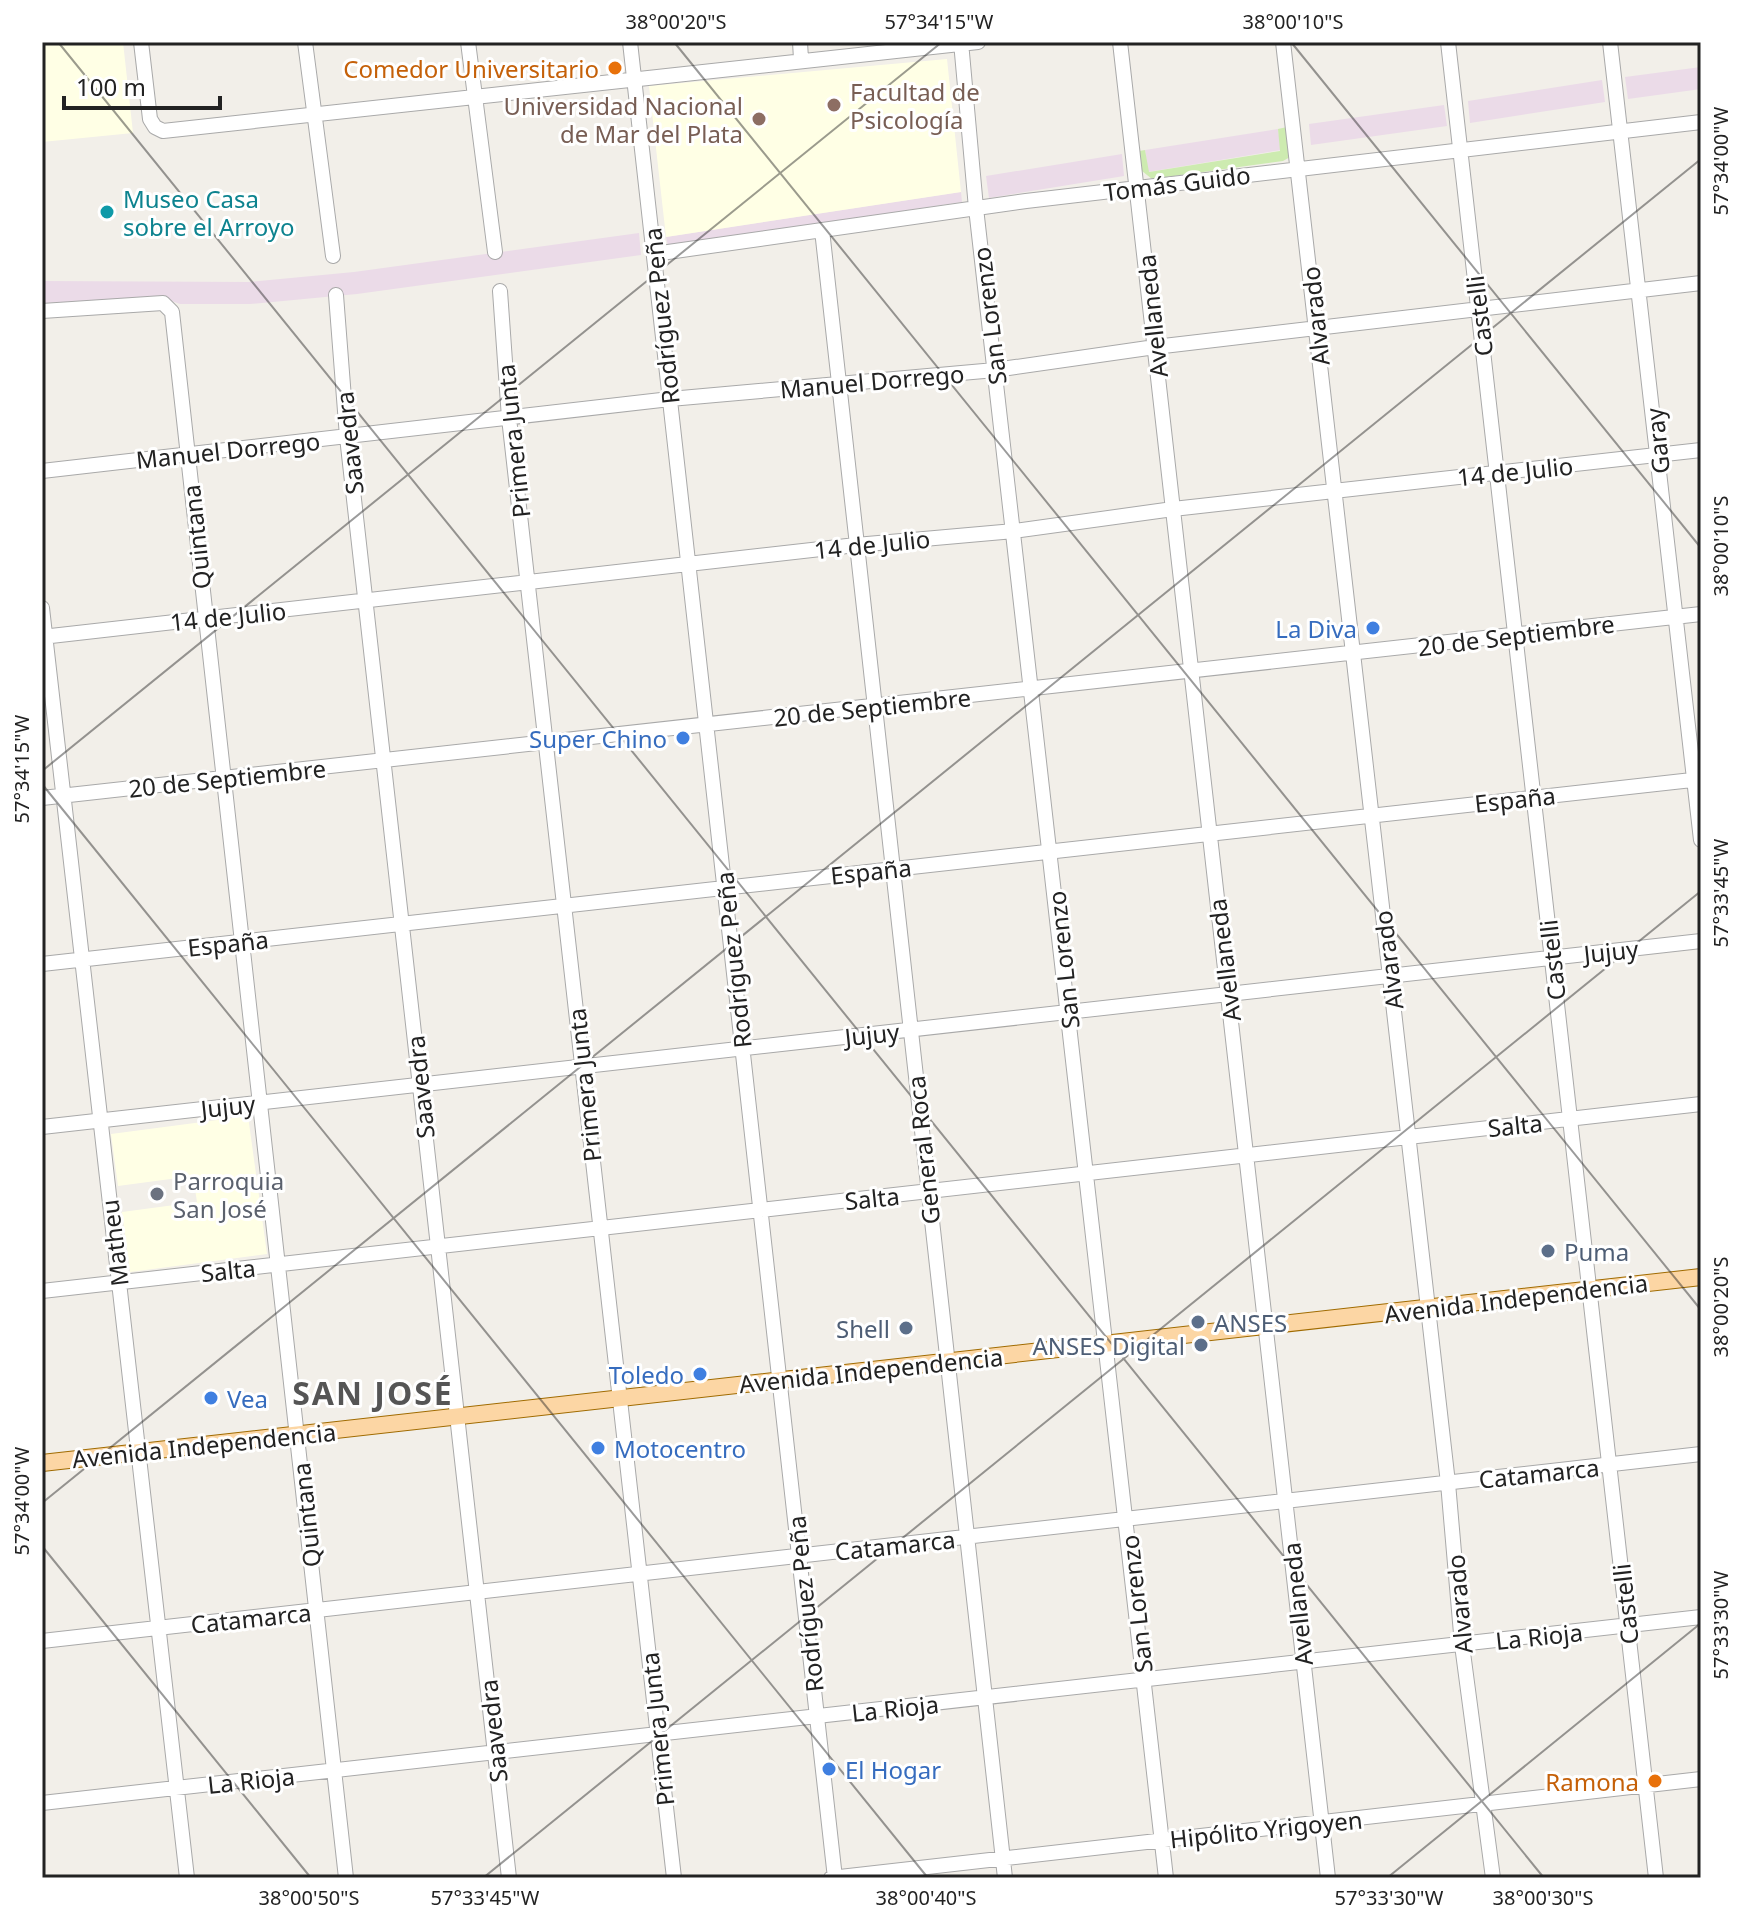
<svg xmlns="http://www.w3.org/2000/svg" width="1743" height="1920" font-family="'Noto Sans',sans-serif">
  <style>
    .industrial { fill: #ebdbe8 }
    .education { fill: #ffffe5 }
    .grass { fill: #cdebb0 }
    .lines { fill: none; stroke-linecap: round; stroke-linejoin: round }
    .minor-casing { stroke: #a9a9a9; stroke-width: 16 }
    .major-casing { stroke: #a06b00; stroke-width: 18 }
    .minor { stroke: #fff; stroke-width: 14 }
    .major { stroke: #fcd6a4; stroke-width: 16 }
    .ticks { fill: none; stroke: #222; stroke-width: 2; stroke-opacity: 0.45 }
    .food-dot { fill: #e8710a; stroke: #fff; stroke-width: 3 }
    .education-dot { fill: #8d6e63; stroke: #fff; stroke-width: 3 }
    .culture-dot { fill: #0f9aa8; stroke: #fff; stroke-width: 3 }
    .shop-dot { fill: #3f7fe0; stroke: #fff; stroke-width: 3 }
    .worship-dot { fill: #6b7280; stroke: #fff; stroke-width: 3 }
    .service-dot { fill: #5c6f8a; stroke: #fff; stroke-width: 3 }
    .labels { text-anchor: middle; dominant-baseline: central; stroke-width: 6; stroke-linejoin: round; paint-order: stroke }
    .food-label { font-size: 24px; fill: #c56008; stroke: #fff; text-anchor: end }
    .education-label { font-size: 24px; fill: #785e54; stroke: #fff; text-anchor: start }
    .street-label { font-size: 24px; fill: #222; stroke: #fff }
    .culture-label { font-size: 24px; fill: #0d838f; stroke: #fff; text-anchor: start }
    .shop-label { font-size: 24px; fill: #366cbe; stroke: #fff; text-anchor: end }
    .worship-label { font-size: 24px; fill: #5b616d; stroke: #fff; text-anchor: start }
    .service-label { font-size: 24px; fill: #4e5e75; stroke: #fff; text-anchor: start }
    .district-label { font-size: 32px; font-weight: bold; letter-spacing: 2px; fill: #555; stroke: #fff }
    .neatline { fill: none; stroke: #222; stroke-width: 3 }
    .ticks-label { font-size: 20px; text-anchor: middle; fill: #222 }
  </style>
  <rect width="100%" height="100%" fill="#f2efe9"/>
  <path class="industrial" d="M 1701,67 L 1701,89 L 1628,99 L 1625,77 Z
    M 1602,80 L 1605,102 L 1470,123 L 1468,101 Z
    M 1444,105 L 1447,126 L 1311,145 L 1309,124 Z
    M 1278,129 L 1281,150 L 1148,172 L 1145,150 Z
    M 1122,154 L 1124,176 L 989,198 L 986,176 Z
    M 961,192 L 962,202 L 668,246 L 666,237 Z
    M 639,233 L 641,255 L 357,294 L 250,304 L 180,304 L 169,300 L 42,303 L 42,281 L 249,282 L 354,272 Z"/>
  <path class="education" d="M 42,42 L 123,42 L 133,133 L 42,142 Z
    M 947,59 L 961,192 L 666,237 L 649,86 Z
    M 248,1116 L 267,1254 L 130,1272 L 122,1212 L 197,1202 L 193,1176 L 118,1186 L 111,1134 Z"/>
  <path class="grass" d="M 1287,127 L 1290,157 L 1283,161 L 1152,179 L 1142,171 L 1139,151 L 1145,150 L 1149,172 L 1280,151 L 1278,129 Z"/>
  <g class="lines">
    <defs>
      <path id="minor" d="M 141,42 L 150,119 L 155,127 L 163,131 L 978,42
        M 305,42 L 333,256
        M 468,42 L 495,252
        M 630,42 L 835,1878
        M 800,42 L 801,59
        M 961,42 L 976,208 L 1166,1878
        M 1120,42 L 1328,1878
        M 1283,42 L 1448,1483 L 1462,1645 L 1493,1878
        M 1448,42 L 1656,1878
        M 1610,42 L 1701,840
        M 822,230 L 1005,1878
        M 654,254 L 1026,201 L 1701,122
        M 500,291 L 509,418 L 674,1878
        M 336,295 L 347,437 L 509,1878
        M 42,311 L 163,303 L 172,312 L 346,1878
        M 42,471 L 670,399 L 995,370 L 1155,347 L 1701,283
        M 42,608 L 187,1878
        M 42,637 L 856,545 L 1014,531 L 1173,509 L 1701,450
        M 42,798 L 1701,614
        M 42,964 L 1701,779
        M 42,1127 L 1701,941
        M 42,1291 L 1701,1104
        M 42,1641 L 1701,1454
        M 42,1803 L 1701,1617
        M 831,1878 L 1701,1779"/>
      <path id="major" d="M 42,1463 L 1701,1277"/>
    </defs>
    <use href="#minor" class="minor-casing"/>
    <use href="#major" class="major-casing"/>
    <use href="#minor" class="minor"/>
    <use href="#major" class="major"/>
  </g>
  <path class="ticks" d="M 58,42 L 1544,1878M 674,42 L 1701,1310M 1291,42 L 1701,548M 42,771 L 942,42M 42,784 L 928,1878M 42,1503 L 1701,159M 42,1546 L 311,1878M 483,1878 L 1701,891M 1387,1878 L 1701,1623"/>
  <g class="food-dot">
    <circle cx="615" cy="68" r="8"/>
    <circle cx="1655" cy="1781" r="8"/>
  </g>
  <g class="education-dot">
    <circle cx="834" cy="105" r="8"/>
    <circle cx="759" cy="119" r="8"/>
  </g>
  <circle class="culture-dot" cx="107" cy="212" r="8"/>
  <g class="shop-dot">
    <circle cx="1373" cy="628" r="8"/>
    <circle cx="683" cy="738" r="8"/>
    <circle cx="700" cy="1374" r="8"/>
    <circle cx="211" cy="1398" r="8"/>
    <circle cx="598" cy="1448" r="8"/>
    <circle cx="829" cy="1769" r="8"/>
  </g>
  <circle class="worship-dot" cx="157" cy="1194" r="8"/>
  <g class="service-dot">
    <circle cx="1548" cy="1251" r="8"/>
    <circle cx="1198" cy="1322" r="8"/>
    <circle cx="906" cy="1328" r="8"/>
    <circle cx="1201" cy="1345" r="8"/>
  </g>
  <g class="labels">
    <g class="food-label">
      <text x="599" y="68">Comedor Universitario</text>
      <text x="1639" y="1781">Ramona</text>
    </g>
    <g class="education-label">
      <text x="850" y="91">Facultad de<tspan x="850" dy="28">Psicología</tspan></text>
      <text x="743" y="105" text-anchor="end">Universidad Nacional<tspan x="743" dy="28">de Mar del Plata</tspan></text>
    </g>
    <g class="street-label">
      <text transform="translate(1177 183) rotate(-7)">Tomás Guido</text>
      <text transform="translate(661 316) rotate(-96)">Rodríguez Peña</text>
      <text transform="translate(989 316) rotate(-97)">San Lorenzo</text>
      <text transform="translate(1152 316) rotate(-96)">Avellaneda</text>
      <text transform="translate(1315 316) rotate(-96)">Alvarado</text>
      <text transform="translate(1479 316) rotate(-97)">Castelli</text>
      <text transform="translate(872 381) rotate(-5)">Manuel Dorrego</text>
      <text transform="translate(513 441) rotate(-96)">Primera Junta</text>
      <text transform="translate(1657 441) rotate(-96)">Garay</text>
      <text transform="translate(349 443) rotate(-96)">Saavedra</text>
      <text transform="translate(228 450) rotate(-6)">Manuel Dorrego</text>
      <text transform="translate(1515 471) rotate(-6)">14 de Julio</text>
      <text transform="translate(196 537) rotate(-96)">Quintana</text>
      <text transform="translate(872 544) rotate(-6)">14 de Julio</text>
      <text transform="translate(228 616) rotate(-6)">14 de Julio</text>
      <text transform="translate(1516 635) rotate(-7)">20 de Septiembre</text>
      <text transform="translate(872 707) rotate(-6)">20 de Septiembre</text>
      <text transform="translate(227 778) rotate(-6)">20 de Septiembre</text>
      <text transform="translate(1515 799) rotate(-6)">España</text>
      <text transform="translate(871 871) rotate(-6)">España</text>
      <text transform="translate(228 943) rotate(-6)">España</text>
      <text transform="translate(1611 951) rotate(-6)">Jujuy</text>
      <text transform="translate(733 960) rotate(-96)">Rodríguez Peña</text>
      <text transform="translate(1063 960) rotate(-96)">San Lorenzo</text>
      <text transform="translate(1224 960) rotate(-97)">Avellaneda</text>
      <text transform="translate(1388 960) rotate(-97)">Alvarado</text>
      <text transform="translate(1552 960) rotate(-96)">Castelli</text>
      <text transform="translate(872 1034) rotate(-6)">Jujuy</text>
      <text transform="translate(584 1085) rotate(-96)">Primera Junta</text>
      <text transform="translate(420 1087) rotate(-96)">Saavedra</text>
      <text transform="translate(228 1106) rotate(-6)">Jujuy</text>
      <text transform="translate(1515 1125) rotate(-6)">Salta</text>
      <text transform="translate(923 1150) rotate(-96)">General Roca</text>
      <text transform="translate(872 1198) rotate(-6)">Salta</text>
      <text transform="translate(114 1243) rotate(-97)">Matheu</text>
      <text transform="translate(228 1270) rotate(-6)">Salta</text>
      <text transform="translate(1516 1298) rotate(-7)">Avenida Independencia</text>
      <text transform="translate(871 1370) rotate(-6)">Avenida Independencia</text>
      <text transform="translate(204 1445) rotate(-6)">Avenida Independencia</text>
      <text transform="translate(1539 1473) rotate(-6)">Catamarca</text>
      <text transform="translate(306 1515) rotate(-96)">Quintana</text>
      <text transform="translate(895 1545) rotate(-6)">Catamarca</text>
      <text transform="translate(805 1604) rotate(-96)">Rodríguez Peña</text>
      <text transform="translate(1136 1604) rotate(-96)">San Lorenzo</text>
      <text transform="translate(1297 1604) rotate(-96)">Avellaneda</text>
      <text transform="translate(1459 1604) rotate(-95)">Alvarado</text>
      <text transform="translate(1625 1604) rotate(-96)">Castelli</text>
      <text transform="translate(251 1618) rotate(-6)">Catamarca</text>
      <text transform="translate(1539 1636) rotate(-6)">La Rioja</text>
      <text transform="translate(895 1708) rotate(-6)">La Rioja</text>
      <text transform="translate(657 1729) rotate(-96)">Primera Junta</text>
      <text transform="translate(493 1731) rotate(-96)">Saavedra</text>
      <text transform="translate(251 1780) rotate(-6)">La Rioja</text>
      <text transform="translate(1266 1829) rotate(-6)">Hipólito Yrigoyen</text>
    </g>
    <g class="culture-label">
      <text x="123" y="198">Museo Casa<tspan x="123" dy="28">sobre el Arroyo</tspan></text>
    </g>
    <g class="shop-label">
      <text x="1357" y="628">La Diva</text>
      <text x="667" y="738">Super Chino</text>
      <text x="684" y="1374">Toledo</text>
      <text x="227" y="1398" text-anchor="start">Vea</text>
      <text x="614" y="1448" text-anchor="start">Motocentro</text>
      <text x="845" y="1769" text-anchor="start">El Hogar</text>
    </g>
    <g class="worship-label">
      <text x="173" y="1180">Parroquia<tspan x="173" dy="28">San José</tspan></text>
    </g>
    <g class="service-label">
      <text x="1564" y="1251">Puma</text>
      <text x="1214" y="1322">ANSES</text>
      <text x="890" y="1328" text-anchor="end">Shell</text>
      <text x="1185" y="1345" text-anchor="end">ANSES Digital</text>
    </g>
    <g class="district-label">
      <text x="373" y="1392">SAN JOSÉ</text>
    </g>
  </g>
  <rect width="1743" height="1920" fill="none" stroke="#ffffff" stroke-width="88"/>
  <path d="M64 96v12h156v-12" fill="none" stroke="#222222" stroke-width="4"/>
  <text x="76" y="96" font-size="24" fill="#222222" stroke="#ffffff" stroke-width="6" paint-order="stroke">100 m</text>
  <rect x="44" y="44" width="1655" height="1832" class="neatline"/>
  <g class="ticks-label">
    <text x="676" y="29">38°00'20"S</text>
    <text x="939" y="29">57°34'15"W</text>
    <text x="1293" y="29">38°00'10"S</text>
    <text transform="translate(1721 161) rotate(-90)" y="7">57°34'00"W</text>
    <text transform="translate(1721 546) rotate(-90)" y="7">38°00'10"S</text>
    <text transform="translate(22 769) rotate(-90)" y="7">57°34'15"W</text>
    <text transform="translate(1721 893) rotate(-90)" y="7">57°33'45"W</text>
    <text transform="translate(1721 1307) rotate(-90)" y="7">38°00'20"S</text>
    <text transform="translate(22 1501) rotate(-90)" y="7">57°34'00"W</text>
    <text transform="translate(1721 1625) rotate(-90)" y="7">57°33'30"W</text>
    <text x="309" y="1905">38°00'50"S</text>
    <text x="485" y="1905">57°33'45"W</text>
    <text x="926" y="1905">38°00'40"S</text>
    <text x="1389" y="1905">57°33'30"W</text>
    <text x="1543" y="1905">38°00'30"S</text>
  </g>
</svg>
